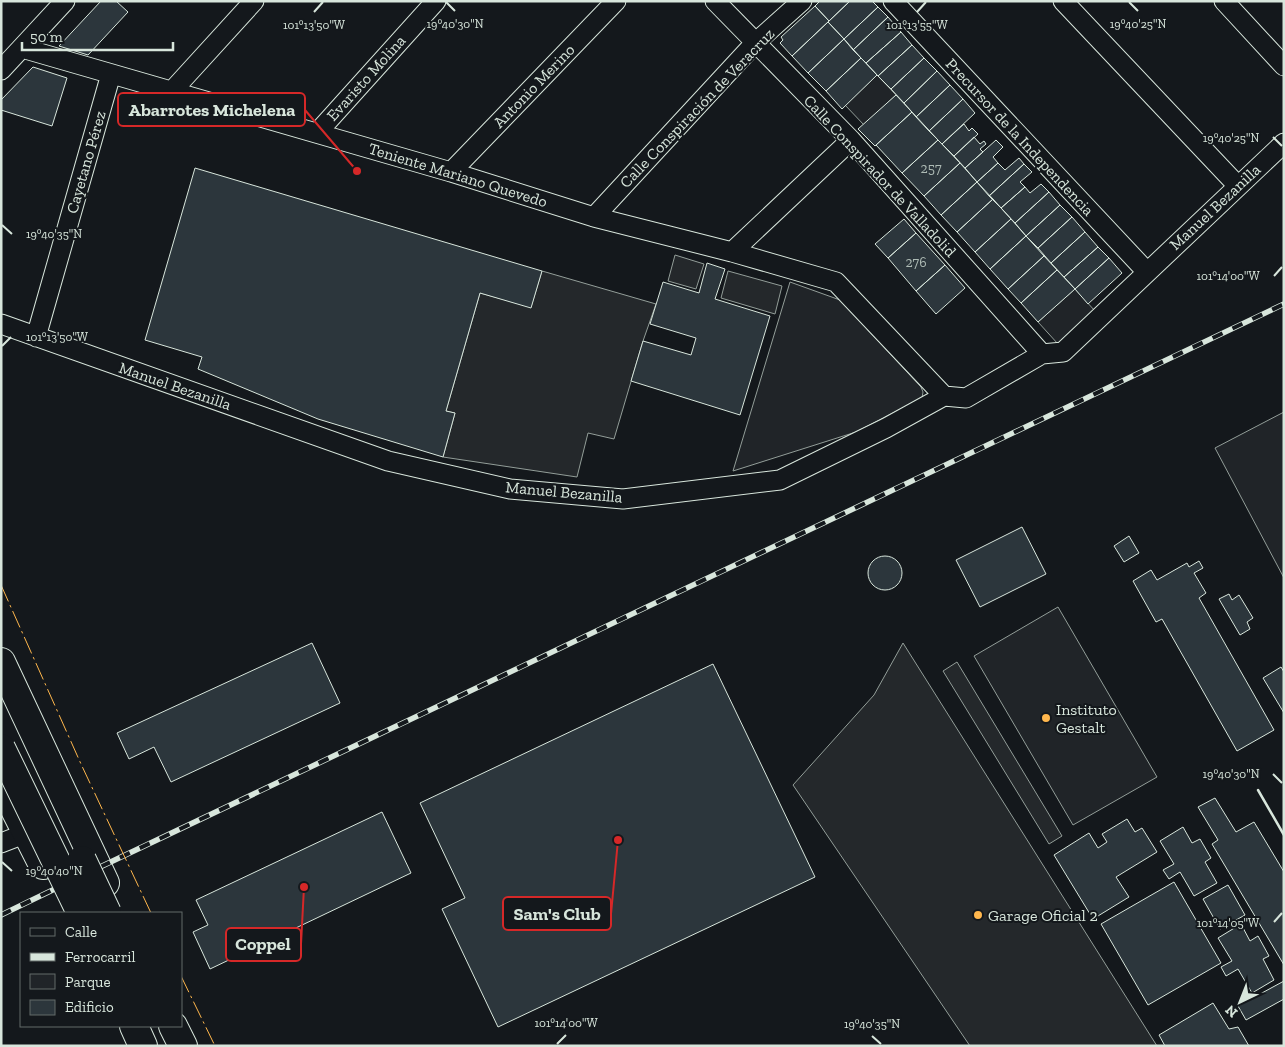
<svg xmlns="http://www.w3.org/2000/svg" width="1285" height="1047" font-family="'Zilla Slab',serif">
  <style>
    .green { fill: #202428; stroke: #939e99 }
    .parking { fill: #24282b; stroke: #939e99 }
    .building { fill: #2c363c; stroke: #d8e6dc }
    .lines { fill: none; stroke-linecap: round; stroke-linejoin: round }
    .street-casing { stroke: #d8e6dc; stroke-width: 21 }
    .highway-casing { stroke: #d8e6dc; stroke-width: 30 }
    .street { stroke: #14181c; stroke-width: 19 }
    .highway { stroke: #14181c; stroke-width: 28 }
    .rail-casing { stroke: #d8e6dc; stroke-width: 5.5 }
    .rail { stroke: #14181c; stroke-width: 4; stroke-dasharray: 11; stroke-linecap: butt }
    .highway-bridge-casing { stroke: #d8e6dc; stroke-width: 30; stroke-linecap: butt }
    .highway-bridge { stroke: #14181c; stroke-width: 28 }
    .wall { stroke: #d8e6dc; stroke-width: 2.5 }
    .power { stroke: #ffb74d; stroke-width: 1; stroke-dasharray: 18 4 2.5 4; stroke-linecap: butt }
    .ticks { fill: none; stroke: #d8e6dc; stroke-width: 2 }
    .poi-dot { fill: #ffb74d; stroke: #14181c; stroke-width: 2 }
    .labels { text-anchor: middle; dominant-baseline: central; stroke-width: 4; stroke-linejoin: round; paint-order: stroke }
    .number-label { font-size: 14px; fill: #adbab4 }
    .street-label { font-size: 16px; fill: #d8e6dc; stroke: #14181c }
    .poi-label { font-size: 16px; fill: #d8e6dc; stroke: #14181c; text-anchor: start }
    .ticks-label { font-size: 12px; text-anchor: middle; fill: #d8e6dc; stroke: #14181c; stroke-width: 4; stroke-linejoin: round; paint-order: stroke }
    .leader { fill: none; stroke: #d62828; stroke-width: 2 }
    .callout-dot { fill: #d62828; stroke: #14181c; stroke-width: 2 }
    .callout { fill: #14181c; stroke: #d62828; stroke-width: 2 }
    .callout-label { font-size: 18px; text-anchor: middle; font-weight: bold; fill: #d8e6dc }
  </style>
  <rect width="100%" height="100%" fill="#14181c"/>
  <path class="green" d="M 877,75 L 896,95 L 864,125 L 845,105 Z
    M 790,282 L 840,300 L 921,387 L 923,392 L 922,398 L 856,432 L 733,471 Z
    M 1075,289 L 1095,311 L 1058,344 L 1038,322 Z
    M 1284,412 L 1284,578 L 1215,448 Z
    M 1058,607 L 1157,777 L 1073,825 L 974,656 Z"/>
  <path class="parking" d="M 675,255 L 704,264 L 696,289 L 668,281 Z
    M 542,271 L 656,304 L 643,341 L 614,439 L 588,433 L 577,477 L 443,457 L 455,413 L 446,411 L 480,293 L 531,307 Z
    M 728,271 L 782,286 L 775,314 L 721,298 Z
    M 903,643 L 1157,1046 L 970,1046 L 793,785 L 874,695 Z
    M 957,662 L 1062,836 L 1049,844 L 943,671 Z"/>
  <path class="building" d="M 101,1 L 116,1 L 128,12 L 88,55 L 59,46 Z
    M 820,1 L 850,1 L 829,21 L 815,6 Z
    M 850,1 L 872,1 L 878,7 L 844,39 L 828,22 Z
    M 815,6 L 829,21 L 792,56 L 780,43 L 783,40 L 781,37 Z
    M 878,7 L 888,17 L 853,50 L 844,39 Z
    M 888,17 L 901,32 L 866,63 L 853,50 Z
    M 828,22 L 844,39 L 808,73 L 792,56 Z
    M 901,32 L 912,45 L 878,76 L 866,63 Z
    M 844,39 L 861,58 L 826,91 L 808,73 Z
    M 912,45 L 924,58 L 891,89 L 878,76 Z
    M 861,58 L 877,75 L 842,109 L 826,91 Z
    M 924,58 L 937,71 L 904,103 L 891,89 Z
    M 33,67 L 67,78 L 52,126 L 1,110 L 1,100 Z
    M 937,71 L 950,85 L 916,117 L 904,103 Z
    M 950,85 L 963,99 L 929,131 L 916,117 Z
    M 896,95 L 912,112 L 875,146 L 858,129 Z
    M 963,99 L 975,113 L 942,144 L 929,131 Z
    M 912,112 L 938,140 L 902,173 L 876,145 Z
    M 964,124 L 969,131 L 972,128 L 978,134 L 954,156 L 942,144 Z
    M 974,137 L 980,144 L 984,141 L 986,144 L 980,149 L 983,152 L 965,168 L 954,156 Z
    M 938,140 L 960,163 L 924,196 L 902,173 Z
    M 996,140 L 1003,147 L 993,157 L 998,163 L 977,182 L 965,168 Z
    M 1019,158 L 1024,164 L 989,196 L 977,182 L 998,163 L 1005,170 Z
    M 960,163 L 977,182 L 941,215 L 924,196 Z
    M 1024,164 L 1032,172 L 1020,182 L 1025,187 L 1001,208 L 989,196 Z
    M 195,168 L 542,271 L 531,308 L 480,293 L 446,411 L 455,413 L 443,457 L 318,419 L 198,369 L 202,357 L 145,340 Z
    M 977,182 L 993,199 L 957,232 L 941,215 Z
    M 1041,184 L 1049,192 L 1015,223 L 1001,208 L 1025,187 L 1030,193 Z
    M 1049,192 L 1060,205 L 1026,236 L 1015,223 Z
    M 993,199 L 1011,219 L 975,252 L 957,232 Z
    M 1060,205 L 1072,217 L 1038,248 L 1026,236 Z
    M 1072,217 L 1085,232 L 1051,263 L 1038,248 Z
    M 904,219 L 916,233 L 888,258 L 875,244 Z
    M 1011,219 L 1026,236 L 990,269 L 975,252 Z
    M 1085,232 L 1098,247 L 1064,277 L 1051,263 Z
    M 916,233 L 945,265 L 916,291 L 888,258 Z
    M 1026,236 L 1044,256 L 1008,289 L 990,269 Z
    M 1098,247 L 1109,258 L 1075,289 L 1064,277 Z
    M 1044,256 L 1057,270 L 1021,303 L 1008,289 Z
    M 1109,258 L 1122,273 L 1088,304 L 1075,289 Z
    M 707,263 L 725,269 L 715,299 L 770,316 L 740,415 L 631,381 L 643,341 L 691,355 L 696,338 L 650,324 L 663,282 L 699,293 Z
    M 945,265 L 965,288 L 936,314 L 916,291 Z
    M 1057,270 L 1075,289 L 1038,322 L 1021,303 Z
    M 1022,527 L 1046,574 L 980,607 L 956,560 Z
    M 1129,536 L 1139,553 L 1124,562 L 1114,546 Z
    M868 573a17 17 0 1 1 34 0a17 17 0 1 1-34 0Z
    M 1199,561 L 1203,568 L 1194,573 L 1206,593 L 1199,598 L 1274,730 L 1237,751 L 1162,619 L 1156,622 L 1133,581 L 1151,570 L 1157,580 L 1187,563 L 1189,567 Z
    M 1229,594 L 1232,600 L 1239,595 L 1253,618 L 1247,622 L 1250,629 L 1240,635 L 1219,599 Z
    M 312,643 L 340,703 L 171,782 L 154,747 L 129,759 L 117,733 Z
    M 713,664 L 815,877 L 498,1027 L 442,909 L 465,898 L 420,803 Z
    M 1281,667 L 1284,672 L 1284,713 L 1263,678 Z
    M 1215,798 L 1236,832 L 1254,822 L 1284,872 L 1284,965 L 1212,844 L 1218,840 L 1198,807 Z
    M 382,812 L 411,873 L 210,969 L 193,932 L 208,925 L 196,900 Z
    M 1127,819 L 1135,832 L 1142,828 L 1157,852 L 1116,877 L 1129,897 L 1093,919 L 1054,855 L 1089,833 L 1098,848 L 1107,842 L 1102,834 Z
    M 1183,827 L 1192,843 L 1200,839 L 1211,858 L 1205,862 L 1217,883 L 1194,896 L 1180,872 L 1169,879 L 1163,870 L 1174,864 L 1160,841 Z
    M 1174,882 L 1221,963 L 1148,1005 L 1101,924 Z
    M 1228,885 L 1245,915 L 1220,929 L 1203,899 Z
    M 1241,924 L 1250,941 L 1258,936 L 1269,956 L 1263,959 L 1274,980 L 1252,993 L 1238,969 L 1226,976 L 1221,967 L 1232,961 L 1218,938 Z
    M 1284,981 L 1284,999 L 1246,1020 L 1238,1006 Z
    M 1213,1003 L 1229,1029 L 1238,1027 L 1249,1046 L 1165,1046 L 1159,1035 Z"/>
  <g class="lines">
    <defs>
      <path id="street" d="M 715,1 L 851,140 L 1042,354
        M 893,1 L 1147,272
        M 1063,1 L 1238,186
        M 1224,1 L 1284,66
        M 22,48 L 451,172 L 594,217 L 732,252 L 836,282 L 944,396
        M 1,70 L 65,1
        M 172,91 L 254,1
        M 317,133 L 436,1
        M 451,172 L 616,1
        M 594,217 L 755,43 L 802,1
        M 732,252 L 851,140
        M 1,324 L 388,461 L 510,489 L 623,499 L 780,480 L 886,428 L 944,396 L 966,398 L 1042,354 L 1063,352 L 1284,143
        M 36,337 L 111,74
        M 1,843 L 27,833"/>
      <path id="highway" d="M 1,662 L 105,883
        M 1,782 L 43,865
        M 134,1026 L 143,1046
        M 173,1026 L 183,1046"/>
    </defs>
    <use href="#street" class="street-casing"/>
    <use href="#highway" class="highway-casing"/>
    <use href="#street" class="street"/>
    <use href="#highway" class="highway"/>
    <defs>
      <path id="rail" d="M 1,915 L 98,868 L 1284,304"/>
    </defs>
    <use href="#rail" class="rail-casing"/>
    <use href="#rail" class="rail"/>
    <defs>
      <path id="highway-bridge" d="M 1,748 L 81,913
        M 82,860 L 107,913"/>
    </defs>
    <use href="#highway-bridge" class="highway-bridge-casing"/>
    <use href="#highway-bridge" class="highway-bridge"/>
    <path class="wall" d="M 1258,790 L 1284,835"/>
    <path class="power" d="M 1,585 L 81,764 L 151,913
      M 181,976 L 215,1046"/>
  </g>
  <path class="ticks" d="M 446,2 L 455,11M 1129,2 L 1138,11M 314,12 L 323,2M 917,12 L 926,2M 1273,137 L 1282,146M 2,225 L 12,234M 1274,276 L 1282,267M 2,346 L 11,337M 1273,774 L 1282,783M 2,862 L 12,871M 1274,922 L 1282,913M 872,1036 L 881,1044M 557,1044 L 566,1035"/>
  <g class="poi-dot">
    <circle cx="1046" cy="718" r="5"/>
    <circle cx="978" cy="915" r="5"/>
  </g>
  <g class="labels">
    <g class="number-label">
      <text x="931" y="168">257</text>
      <text x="916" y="262">276</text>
    </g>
    <g class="street-label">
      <text transform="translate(366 78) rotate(-48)">Evaristo Molina</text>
      <text transform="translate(534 86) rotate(-46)">Antonio Merino</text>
      <text transform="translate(697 108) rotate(-46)">Calle Conspiración de Veracruz</text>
      <text transform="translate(1020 137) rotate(47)">Precursor de la Independencia</text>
      <text transform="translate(86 162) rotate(-74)">Cayetano Pérez</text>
      <text transform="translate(458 175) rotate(17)">Teniente Mariano Quevedo</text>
      <text transform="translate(880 176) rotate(47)">Calle Conspirador de Valladolid</text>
      <text transform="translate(1215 207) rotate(-43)">Manuel Bezanilla</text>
      <text transform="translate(175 386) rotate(19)">Manuel Bezanilla</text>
      <text transform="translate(564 492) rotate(5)">Manuel Bezanilla</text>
    </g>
    <g class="poi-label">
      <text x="1056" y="709">Instituto<tspan x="1056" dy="18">Gestalt</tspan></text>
      <text x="988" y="915">Garage Oficial 2</text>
    </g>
  </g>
  <g class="ticks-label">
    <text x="455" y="28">19°40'30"N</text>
    <text x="1138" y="28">19°40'25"N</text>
    <text x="314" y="29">101°13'50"W</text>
    <text x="917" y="29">101°13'55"W</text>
    <text x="1231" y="142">19°40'25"N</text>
    <text x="54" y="238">19°40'35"N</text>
    <text x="1228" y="280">101°14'00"W</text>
    <text x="57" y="341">101°13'50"W</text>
    <text x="1231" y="778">19°40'30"N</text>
    <text x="54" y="875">19°40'40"N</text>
    <text x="1228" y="927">101°14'05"W</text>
    <text x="566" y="1027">101°14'00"W</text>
    <text x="872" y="1028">19°40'35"N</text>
  </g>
  <path class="leader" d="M357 171L305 110M618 840L611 914M304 887L301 944"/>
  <g class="callout-dot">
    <circle cx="357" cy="171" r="5"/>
    <circle cx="618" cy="840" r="5"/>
    <circle cx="304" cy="887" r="5"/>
  </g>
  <g class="callout">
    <rect x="118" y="93" width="187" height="33" rx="5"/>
    <rect x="503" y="897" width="108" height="33" rx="5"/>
    <rect x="226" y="928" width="75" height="33" rx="5"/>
  </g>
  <g class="callout-label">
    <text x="212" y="116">Abarrotes Michelena</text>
    <text x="557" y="920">Sam's Club</text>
    <text x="263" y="950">Coppel</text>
  </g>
  <rect width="1285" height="1047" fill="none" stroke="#d8e6dc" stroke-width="5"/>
  <rect x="20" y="912" width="162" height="115" fill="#14181c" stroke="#626a69"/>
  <rect x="30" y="928" width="25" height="8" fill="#14181c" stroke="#626a69"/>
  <text x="65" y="937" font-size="15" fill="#d8e6dc">Calle</text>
  <rect x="30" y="953" width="25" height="8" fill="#d8e6dc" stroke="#626a69"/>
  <text x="65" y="962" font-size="15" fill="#d8e6dc">Ferrocarril</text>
  <rect x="30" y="974" width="25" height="15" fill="#202428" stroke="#626a69"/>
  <text x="65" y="987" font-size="15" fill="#d8e6dc">Parque</text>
  <rect x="30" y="1000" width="25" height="15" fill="#2c363c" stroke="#626a69"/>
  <text x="65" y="1012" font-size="15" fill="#d8e6dc">Edificio</text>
  <g transform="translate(1240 1002) rotate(223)" stroke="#14181c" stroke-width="4" paint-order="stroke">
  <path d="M0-4L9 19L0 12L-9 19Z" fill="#d8e6dc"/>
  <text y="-8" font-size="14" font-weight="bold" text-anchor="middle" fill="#d8e6dc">N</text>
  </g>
  <path d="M22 42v8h151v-8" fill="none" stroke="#d8e6dc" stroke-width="2.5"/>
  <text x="30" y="42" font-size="15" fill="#d8e6dc" stroke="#14181c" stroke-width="4" paint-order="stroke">50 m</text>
</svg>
